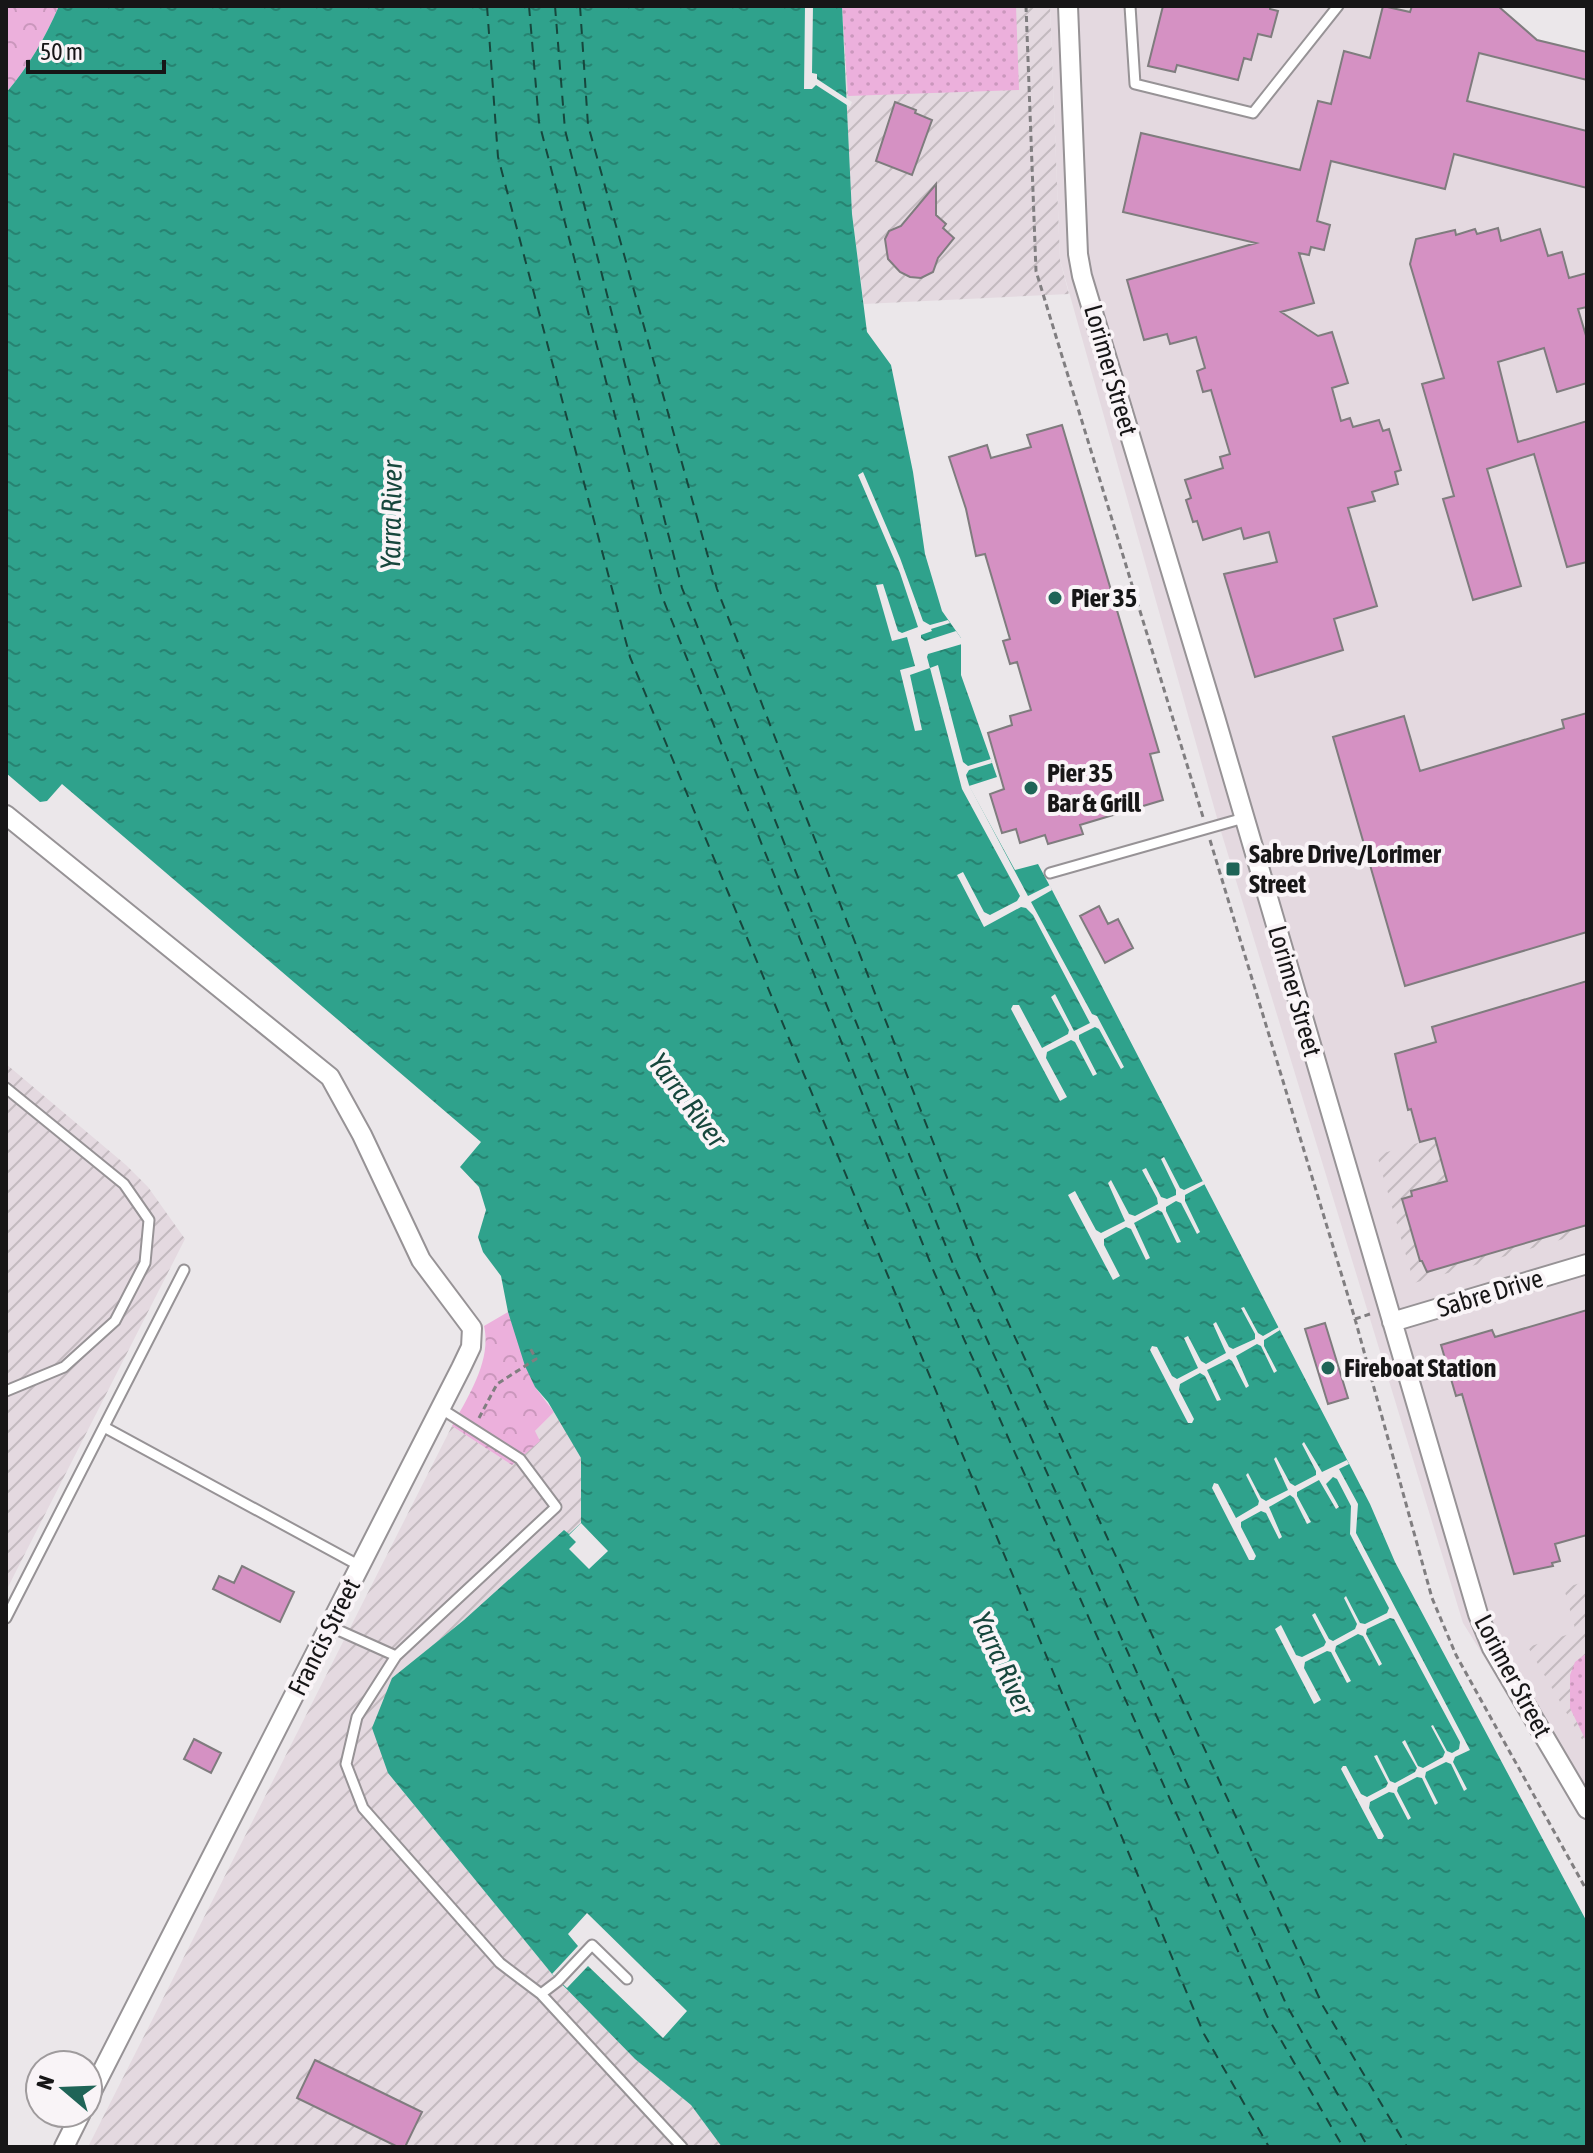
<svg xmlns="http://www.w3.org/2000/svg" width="1593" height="2153" font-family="'Asap Condensed',sans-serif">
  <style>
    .built { fill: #e4d9e0 }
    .industrial { fill: url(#industrial-furrows) }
    .grass { fill: url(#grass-dots) }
    .forest { fill: url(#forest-crowns) }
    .water { fill: url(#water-ripples) }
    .pier { fill: #ebe7ea }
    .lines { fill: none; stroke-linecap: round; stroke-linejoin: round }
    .ferry { stroke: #17473d; stroke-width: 2; stroke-dasharray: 10 8; stroke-linecap: butt }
    .building { fill: #d591c3; stroke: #7f7c7e; stroke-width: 2 }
    .service-casing { stroke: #979396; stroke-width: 13 }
    .minor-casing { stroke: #979396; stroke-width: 22 }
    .path { stroke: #807e80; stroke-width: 3; stroke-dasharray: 6 4; stroke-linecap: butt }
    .service { stroke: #fff; stroke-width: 9 }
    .minor { stroke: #fff; stroke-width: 18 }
    .poi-dot { fill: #1f6457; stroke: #f9f4f7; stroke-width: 3 }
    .labels { text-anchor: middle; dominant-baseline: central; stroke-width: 8; stroke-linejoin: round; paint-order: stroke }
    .street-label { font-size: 26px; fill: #171617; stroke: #f9f4f7 }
    .poi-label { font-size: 26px; font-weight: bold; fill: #171617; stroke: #f9f4f7; text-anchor: start }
    .water-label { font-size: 28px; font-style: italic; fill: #17473d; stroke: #f9f4f7 }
  </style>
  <defs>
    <pattern id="industrial-furrows" width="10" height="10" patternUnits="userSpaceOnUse" patternTransform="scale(2)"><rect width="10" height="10" fill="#e4d9e0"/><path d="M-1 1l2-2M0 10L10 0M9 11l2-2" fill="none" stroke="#c3babf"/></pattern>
    <pattern id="grass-dots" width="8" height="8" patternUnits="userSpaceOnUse" patternTransform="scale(2)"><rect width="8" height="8" fill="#ecb0dc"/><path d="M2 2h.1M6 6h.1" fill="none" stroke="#ca97bc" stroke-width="1.8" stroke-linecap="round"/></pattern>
    <pattern id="forest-crowns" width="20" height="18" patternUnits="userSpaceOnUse" patternTransform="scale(2)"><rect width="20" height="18" fill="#ecb0dc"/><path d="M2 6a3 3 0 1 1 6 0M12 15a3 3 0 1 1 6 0" fill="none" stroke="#ca97bc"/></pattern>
    <pattern id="water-ripples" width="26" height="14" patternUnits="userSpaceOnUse" patternTransform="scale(2)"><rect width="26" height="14" fill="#2fa28c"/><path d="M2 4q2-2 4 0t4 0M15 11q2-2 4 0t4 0" fill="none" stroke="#278371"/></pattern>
  </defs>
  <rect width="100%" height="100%" fill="#ebe7ea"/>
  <path class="built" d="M 1050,6 L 1498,6 L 1538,40 L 1587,52 L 1587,1822 L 1463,1623 L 1219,825 L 1060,260 Z"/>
  <path class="industrial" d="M 842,6 L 1050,6 L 1060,260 L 1069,294 L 864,304 L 852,214 Z
    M 6,1064 L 126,1165 L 148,1187 L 185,1239 L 6,1591 Z
    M 1587,1093 L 1587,1232 L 1414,1283 L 1377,1155 Z
    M 554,1412 L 582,1458 L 581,1523 L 608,1551 L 464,1620 L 392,1678 L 388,1773 L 552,1974 L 635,2059 L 691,2105 L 724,2147 L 88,2147 L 452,1426 L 512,1465 L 535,1431 Z
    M 1587,1581 L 1587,1748 L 1528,1647 L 1576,1632 L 1564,1588 Z"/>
  <path class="grass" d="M 842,6 L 1016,6 L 1019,90 L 848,96 Z
    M 1584,1655 L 1587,1655 L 1587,1743 L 1570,1708 L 1570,1675 L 1575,1662 Z"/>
  <path class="forest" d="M 6,6 L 59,6 C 45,38 29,66 6,93 Z
    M 508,1312 L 535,1387 L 554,1412 L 535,1431 L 540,1441 L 512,1465 L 452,1426 C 468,1397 492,1360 484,1326 Z"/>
  <path class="water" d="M 59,6 L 842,6 L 852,214 L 867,332 L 891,365 L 913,472 L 925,554 L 942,611 L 961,638 L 961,675 L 997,777 L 969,786 L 1015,870 L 1038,864 L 1052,890 L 1370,1504 L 1395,1562 L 1587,1922 L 1587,2147 L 722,2147 L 691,2105 L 635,2059 L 552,1974 L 388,1773 L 372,1728 L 392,1678 L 464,1620 L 564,1530 L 569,1534 L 581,1523 L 581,1458 L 548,1402 L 535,1387 L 525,1366 L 508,1312 L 501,1276 L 483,1252 L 478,1237 L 486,1210 L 479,1187 L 460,1167 L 481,1142 L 62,784 L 47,801 L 40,802 L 6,773 L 6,93 C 29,66 45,38 59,6 Z"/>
  <path class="pier" d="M 805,6 L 813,6 L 812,73 L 817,74 L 817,79 L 852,102 L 850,107 L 816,85 L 812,89 L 804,89 Z
    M 863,472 L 900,558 L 923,621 L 930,625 L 948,620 L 950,623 L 931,629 L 932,631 L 921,635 L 921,638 L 925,641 L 956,631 L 961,638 L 962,644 L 928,654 L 927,657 L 930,668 L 910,675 L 922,730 L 915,731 L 900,670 L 915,666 L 907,637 L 892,641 L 876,585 L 883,584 L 898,631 L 902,633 L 918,627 L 900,573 L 858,475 Z
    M 938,665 L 963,762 L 968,766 L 991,759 L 992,763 L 969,770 L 966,775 L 969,785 L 1028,896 L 1050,885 L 1052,890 L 1031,902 L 1092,1014 L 1097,1016 L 1124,1067 L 1121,1069 L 1099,1029 L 1095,1027 L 1079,1035 L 1079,1039 L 1097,1074 L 1093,1076 L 1075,1042 L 1071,1040 L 1047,1052 L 1046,1058 L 1067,1097 L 1060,1101 L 1011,1009 L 1013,1005 L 1019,1005 L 1042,1048 L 1068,1034 L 1069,1030 L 1051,997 L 1055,994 L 1074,1031 L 1090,1023 L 1033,915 L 1026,908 L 1021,907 L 984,927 L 957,875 L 963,872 L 984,912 L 990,915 L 1017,901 L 1020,896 L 962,789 L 930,668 Z
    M 1164,1157 L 1180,1188 L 1184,1190 L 1203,1181 L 1205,1184 L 1185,1195 L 1185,1201 L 1200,1232 L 1197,1234 L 1181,1203 L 1176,1201 L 1166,1207 L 1166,1211 L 1181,1242 L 1177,1243 L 1162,1212 L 1158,1210 L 1134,1223 L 1150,1258 L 1146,1260 L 1131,1229 L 1126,1227 L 1104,1239 L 1104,1245 L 1120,1276 L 1113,1280 L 1068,1195 L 1075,1191 L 1096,1230 L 1101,1233 L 1125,1221 L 1108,1183 L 1111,1180 L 1129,1214 L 1135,1216 L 1158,1204 L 1157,1198 L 1142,1170 L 1146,1168 L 1161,1197 L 1167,1199 L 1176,1195 L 1176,1190 L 1161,1159 Z
    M 1244,1307 L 1258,1333 L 1263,1336 L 1279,1327 L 1280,1330 L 1264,1340 L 1264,1346 L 1277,1371 L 1274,1373 L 1261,1346 L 1257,1344 L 1236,1356 L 1249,1386 L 1246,1388 L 1232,1361 L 1229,1359 L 1207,1370 L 1221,1400 L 1217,1401 L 1205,1376 L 1200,1373 L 1180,1384 L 1179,1390 L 1194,1419 L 1192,1423 L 1188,1423 L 1150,1350 L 1152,1346 L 1157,1347 L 1172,1376 L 1177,1379 L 1198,1368 L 1184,1338 L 1188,1336 L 1201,1361 L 1206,1364 L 1226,1353 L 1213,1324 L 1216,1322 L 1229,1347 L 1233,1349 L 1255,1339 L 1255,1334 L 1241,1308 Z
    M 1304,1442 L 1322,1472 L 1347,1460 L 1349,1464 L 1339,1469 L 1358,1504 L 1356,1533 L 1470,1750 L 1455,1757 L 1453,1762 L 1467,1789 L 1464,1791 L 1451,1764 L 1446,1762 L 1426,1772 L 1425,1777 L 1438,1803 L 1435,1805 L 1422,1778 L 1417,1777 L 1398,1787 L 1397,1791 L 1411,1818 L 1408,1820 L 1394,1793 L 1389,1792 L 1370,1802 L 1369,1808 L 1384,1836 L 1382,1839 L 1378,1839 L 1341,1769 L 1343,1766 L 1346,1766 L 1361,1794 L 1367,1797 L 1386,1787 L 1388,1783 L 1374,1756 L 1377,1755 L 1390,1781 L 1395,1783 L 1415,1772 L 1417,1768 L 1402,1742 L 1405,1740 L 1418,1766 L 1423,1768 L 1443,1757 L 1445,1752 L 1431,1726 L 1433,1725 L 1447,1751 L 1452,1753 L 1459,1749 L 1460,1742 L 1394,1619 L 1390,1618 L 1367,1629 L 1366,1634 L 1382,1664 L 1379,1666 L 1363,1636 L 1358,1634 L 1336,1646 L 1335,1651 L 1351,1681 L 1347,1683 L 1331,1652 L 1327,1651 L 1305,1662 L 1304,1668 L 1321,1700 L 1314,1704 L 1275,1629 L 1281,1625 L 1296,1655 L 1302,1657 L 1324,1646 L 1326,1642 L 1312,1615 L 1315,1613 L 1329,1639 L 1333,1641 L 1355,1629 L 1357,1624 L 1344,1598 L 1346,1596 L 1360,1623 L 1365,1624 L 1387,1613 L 1389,1608 L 1350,1534 L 1351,1506 L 1337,1479 L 1333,1477 L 1326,1484 L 1339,1507 L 1336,1509 L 1319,1480 L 1297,1492 L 1297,1496 L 1311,1522 L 1307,1524 L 1294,1498 L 1290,1495 L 1269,1507 L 1282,1537 L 1279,1539 L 1266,1513 L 1261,1511 L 1241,1522 L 1241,1527 L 1256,1556 L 1254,1560 L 1249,1560 L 1212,1488 L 1214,1483 L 1218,1484 L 1236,1518 L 1258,1505 L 1259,1501 L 1246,1475 L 1248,1473 L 1261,1498 L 1266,1501 L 1288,1490 L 1274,1459 L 1276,1457 L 1290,1483 L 1295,1486 L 1316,1475 L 1316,1471 L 1302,1444 Z
    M 581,1523 L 608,1551 L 589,1569 L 569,1549 L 576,1542 L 569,1535 Z
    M 587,1913 L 687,2011 L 663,2038 L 588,1966 L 567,1988 L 552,1974 L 578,1946 L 568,1934 Z"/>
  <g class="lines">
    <path class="ferry" d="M 487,6 L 498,157 L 630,657 L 1204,2034 L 1269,2147
      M 529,6 L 539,122 L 661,594 L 934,1272 L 1267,2016 L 1343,2147
      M 555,6 L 565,130 L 682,588 L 953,1264 L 1287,2006 L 1368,2147
      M 580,6 L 588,125 L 717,589 L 978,1257 L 1323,2006 L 1407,2147"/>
  </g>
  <path class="building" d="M 1163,6 L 1270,6 L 1270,9 L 1278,11 L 1271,37 L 1258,34 L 1251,60 L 1244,58 L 1238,80 L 1177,65 L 1175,72 L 1148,66 Z
    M 1383,6 L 1410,12 L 1412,6 L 1498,6 L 1537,40 L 1587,52 L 1587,80 L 1479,53 L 1467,101 L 1587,131 L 1587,188 L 1454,154 L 1445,189 L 1331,161 L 1317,221 L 1330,225 L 1324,250 L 1311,247 L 1309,255 L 1299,253 L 1314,303 L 1281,312 L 1318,336 L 1332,332 L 1348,383 L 1332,388 L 1341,421 L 1350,418 L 1353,427 L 1379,420 L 1383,431 L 1389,429 L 1401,470 L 1395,472 L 1398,484 L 1372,492 L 1375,501 L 1348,508 L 1377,606 L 1334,619 L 1343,650 L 1255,677 L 1224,574 L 1277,562 L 1269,532 L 1244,539 L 1241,528 L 1203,540 L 1197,521 L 1193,522 L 1186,500 L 1191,498 L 1185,480 L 1223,468 L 1220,457 L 1230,454 L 1211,390 L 1203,392 L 1197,371 L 1205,368 L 1196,337 L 1170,344 L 1167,334 L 1144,340 L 1127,280 L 1256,243 L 1123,212 L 1141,133 L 1300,170 L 1318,101 L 1331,104 L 1344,51 L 1370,58 Z
    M 895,102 L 916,110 L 915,113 L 932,120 L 912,175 L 876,161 Z
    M 936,184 L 936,215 L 946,224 L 943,228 L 954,238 L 938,258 L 933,272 L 921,278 L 910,277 L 900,272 L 888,259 L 885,239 L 889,231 L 901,226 Z
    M 1498,228 L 1501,241 L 1540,229 L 1548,256 L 1562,252 L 1569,278 L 1587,273 L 1587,307 L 1578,309 L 1587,339 L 1587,383 L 1557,392 L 1544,348 L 1498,362 L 1518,442 L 1587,421 L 1587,562 L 1567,567 L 1534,454 L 1487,469 L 1521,586 L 1473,600 L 1443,499 L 1454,496 L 1422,384 L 1444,378 L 1410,264 L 1416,239 L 1455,230 L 1456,235 L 1475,229 L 1477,234 Z
    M 1062,425 L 1159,752 L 1150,754 L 1163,800 L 1080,825 L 1083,834 L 1048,844 L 1045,835 L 1020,843 L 1016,829 L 1002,833 L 990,794 L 1004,789 L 988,733 L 1012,725 L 1010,716 L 1031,710 L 1017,662 L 1010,664 L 1003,641 L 1010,639 L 985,554 L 976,556 L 966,509 L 949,457 L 987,445 L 991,458 L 1031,447 L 1027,435 Z
    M 1587,713 L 1587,932 L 1405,986 L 1333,737 L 1404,716 L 1420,771 L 1564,728 L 1562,720 Z
    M 1099,906 L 1108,924 L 1118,919 L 1133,948 L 1105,963 L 1080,916 Z
    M 1587,981 L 1587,1225 L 1427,1272 L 1422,1261 L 1420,1261 L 1402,1199 L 1412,1196 L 1411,1191 L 1447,1181 L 1435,1138 L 1420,1142 L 1411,1109 L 1408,1110 L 1395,1054 L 1436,1042 L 1432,1027 Z
    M 1587,1310 L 1587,1535 L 1555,1544 L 1560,1561 L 1552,1563 L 1553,1566 L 1514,1574 L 1462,1394 L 1456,1396 L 1441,1345 L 1492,1330 L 1495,1337 Z
    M 1325,1323 L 1348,1398 L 1328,1404 L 1305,1329 Z
    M 242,1566 L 294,1592 L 280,1622 L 213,1589 L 219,1576 L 234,1583 Z
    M 194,1739 L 221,1753 L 211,1773 L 184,1759 Z
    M 315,2060 L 422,2112 L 405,2147 L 398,2147 L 297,2098 Z"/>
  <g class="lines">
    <defs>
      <path id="service" d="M 1130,6 L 1135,84 L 1253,113 L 1338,6
        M 1050,873 L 1244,818
        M 6,1088 L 124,1184 L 149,1220 L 145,1263 L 115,1321 L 64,1367 L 6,1391
        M 440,1408 L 520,1459 L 556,1507 L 396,1656 L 357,1717 L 346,1764 L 363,1808 L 500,1963 L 541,1994 L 682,2147
        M 104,1427 L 360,1566
        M 6,1618 L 184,1270
        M 329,1626 L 396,1656
        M 541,1994 L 558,1981 L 592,1945 L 627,1979"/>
      <path id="minor" d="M 1068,6 L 1078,254 L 1082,276 L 1215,717 L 1478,1614 L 1492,1648 L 1587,1809
        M 6,815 L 330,1077 L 362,1135 L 421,1260 L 472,1328 L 471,1347 L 461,1368 L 88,2099
        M 1392,1322 L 1587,1264
        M 64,2147 L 81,2113"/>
    </defs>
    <use href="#service" class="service-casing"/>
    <use href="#minor" class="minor-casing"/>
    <path class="path" d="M 1026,6 L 1036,271 L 1203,817
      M 1210,840 L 1355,1319 L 1432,1598 L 1456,1655 L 1587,1891
      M 1355,1319 L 1370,1314
      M 479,1418 L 497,1384 L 536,1359 L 529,1346"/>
    <use href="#service" class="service"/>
    <use href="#minor" class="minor"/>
  </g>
  <g class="poi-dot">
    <circle cx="1055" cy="598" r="8"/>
    <circle cx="1031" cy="788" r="8"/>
    <rect x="1225" y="861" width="16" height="16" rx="4"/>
    <circle cx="1328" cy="1368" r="8"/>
  </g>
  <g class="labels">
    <g class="street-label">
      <text transform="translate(1111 370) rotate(74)">Lorimer Street</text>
      <text transform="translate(1295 991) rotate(74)">Lorimer Street</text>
      <text transform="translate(1490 1293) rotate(-17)">Sabre Drive</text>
      <text transform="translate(324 1637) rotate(-63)">Francis Street</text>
      <text transform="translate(1513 1676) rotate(62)">Lorimer Street</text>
    </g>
    <g class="poi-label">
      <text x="1071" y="598">Pier 35</text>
      <text x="1047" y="773">Pier 35<tspan x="1047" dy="30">Bar &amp; Grill</tspan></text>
      <text x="1249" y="854">Sabre Drive/Lorimer<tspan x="1249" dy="30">Street</tspan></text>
      <text x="1344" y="1368">Fireboat Station</text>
    </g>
    <g class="water-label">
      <text transform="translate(391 515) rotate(-89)">Yarra River</text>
      <text transform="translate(688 1100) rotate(53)">Yarra River</text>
      <text transform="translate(1003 1663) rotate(65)">Yarra River</text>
    </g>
  </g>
  <rect width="1593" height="2153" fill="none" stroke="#171617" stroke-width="16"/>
  <g transform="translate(64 2089) rotate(289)"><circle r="38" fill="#f9f4f7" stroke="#9f9b9d" stroke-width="2"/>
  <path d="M0-6L14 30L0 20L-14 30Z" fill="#1f6457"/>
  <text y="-12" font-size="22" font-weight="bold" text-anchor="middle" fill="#171617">N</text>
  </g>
  <path d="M28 60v12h136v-12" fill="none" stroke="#171617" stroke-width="4"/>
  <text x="40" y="60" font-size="24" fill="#171617" stroke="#f9f4f7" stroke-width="6" paint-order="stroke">50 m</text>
</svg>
